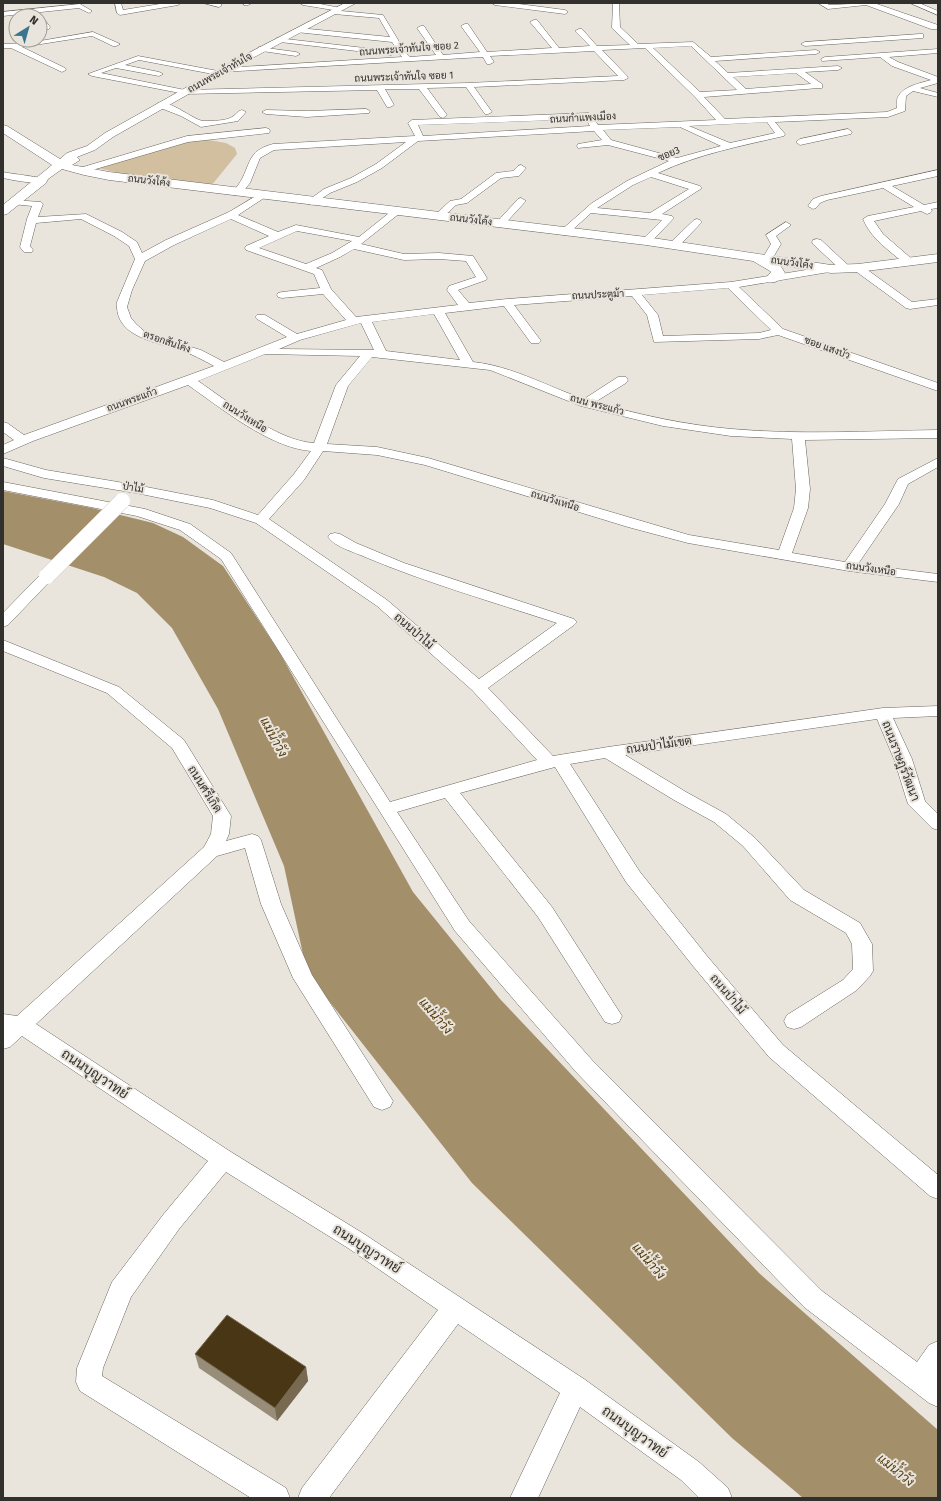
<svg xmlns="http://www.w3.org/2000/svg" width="941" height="1501" font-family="'Fira Sans',Sarabun,sans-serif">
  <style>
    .green { fill: #d2bf9f }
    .water { fill: #a48f6b }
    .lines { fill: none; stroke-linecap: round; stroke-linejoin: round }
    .street-casing { stroke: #6a665e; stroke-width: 1 }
    .secondary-casing { stroke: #6a665e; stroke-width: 1 }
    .street { fill: #fff; fill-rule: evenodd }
    .secondary { fill: #fff; fill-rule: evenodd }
    .street-bridge-casing { stroke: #6a665e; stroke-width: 16; stroke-linecap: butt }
    .street-bridge { stroke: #fff; stroke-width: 16 }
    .wall { fill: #988d78 }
    .shaded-wall { fill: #786a50 }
    .building { fill: #483614; stroke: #786a50 }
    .labels { text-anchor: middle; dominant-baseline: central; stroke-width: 4; stroke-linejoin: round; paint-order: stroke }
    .far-street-label { font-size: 10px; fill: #32302d; stroke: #e9e4dc }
    .street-label { font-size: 12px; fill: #32302d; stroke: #e9e4dc }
    .water-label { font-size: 13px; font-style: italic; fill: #543d0f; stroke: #e9e4dc }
    .near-street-label { font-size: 14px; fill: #32302d; stroke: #e9e4dc }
  </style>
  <rect width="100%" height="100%" fill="#e9e4dc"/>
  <path class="green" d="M 203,139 L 226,143 L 235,148 L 237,154 L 211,186 L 131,176 L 98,168 L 189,140 Z"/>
  <path class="water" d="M 3,491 L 92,508 L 153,523 L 183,537 L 223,566 L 280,653 L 413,892 L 500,999 L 759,1273 L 938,1430 L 938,1498 L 803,1498 L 732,1438 L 472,1183 L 307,973 L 284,866 L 218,709 L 172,628 L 137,593 L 104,577 L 3,544 Z"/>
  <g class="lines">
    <defs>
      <path id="street" d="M 115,3 L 121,3 L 123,10 L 166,3 L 181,3 L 178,5 L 120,15 L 117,13 Z
        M 203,3 L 219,3 L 222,5 L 219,7 Z
        M 243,3 L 252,3 L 248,5 L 244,5 Z
        M 300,3 L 315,3 L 341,8 L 341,11 L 383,15 L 406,53 L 410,57 L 436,55 L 417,28 L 421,26 L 424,26 L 443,55 L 480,52 L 461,26 L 465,24 L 468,24 L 487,52 L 552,48 L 530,22 L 534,20 L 537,20 L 559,48 L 590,46 L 575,31 L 579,29 L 582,29 L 597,46 L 630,45 L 612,28 L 613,3 L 619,3 L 620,27 L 638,44 L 693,42 L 711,57 L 816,50 L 820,52 L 816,54 L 715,61 L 728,73 L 838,66 L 842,68 L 838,70 L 805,72 L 822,84 L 822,88 L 819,88 L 704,97 L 725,119 L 887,112 L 897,108 C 893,88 917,84 931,80 L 892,66 L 880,57 L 822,61 L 821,59 L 825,57 L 938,49 L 938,53 L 889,57 L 898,62 L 938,77 L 938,83 L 920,88 L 938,93 L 938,97 L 913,91 L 906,96 L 905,111 L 888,117 L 775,122 L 785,134 L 784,136 C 741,146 698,154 658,173 L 700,186 L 702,188 L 662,214 L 672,216 L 674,218 L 650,243 L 646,244 L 641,241 L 662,220 L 591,213 L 568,234 L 564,235 L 559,232 L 592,203 L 627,181 L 669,161 L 608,145 L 578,148 L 577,146 L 578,144 L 602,140 L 594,131 L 418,141 L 382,168 L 357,182 L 330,193 L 312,205 L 307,202 L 309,200 L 324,189 L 351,178 L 376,164 L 406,142 L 274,150 L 260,158 L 250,183 L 240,195 L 234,195 L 232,193 C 236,188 240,183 243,177 C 251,159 251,150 273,144 L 415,136 L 408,123 L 412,120 L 588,113 L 591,114 L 598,125 L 716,120 L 695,97 L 645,48 L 602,50 L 627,76 L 628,78 L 624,80 L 474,87 L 492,112 L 488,114 L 485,114 L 466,87 L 427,88 L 447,115 L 443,118 L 440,117 L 419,89 L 385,89 L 394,105 L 390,107 L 387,107 L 377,90 L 185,94 L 92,76 L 88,74 L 138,56 L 218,71 L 222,73 L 218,75 L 139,60 L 125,65 L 159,72 L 163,74 L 159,76 L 116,68 L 101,73 L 185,90 L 468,83 L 618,76 L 594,51 L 490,56 L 494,62 L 490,64 L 487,64 L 483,57 L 221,72 L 220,70 L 224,68 L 402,57 L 392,42 L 296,32 L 295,30 L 299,28 L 390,37 L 379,18 L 334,14 L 331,12 L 333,10 L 303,5 ZM 691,46 L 737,90 L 700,92 L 653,48 ZM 796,73 L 811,84 L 746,89 L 733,77 ZM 586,119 L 590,126 L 423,136 L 418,125 ZM 767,122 L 775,133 L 730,143 L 689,126 ZM 680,127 L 721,146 L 677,158 L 611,140 L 603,130 ZM 651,177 L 689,189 L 650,213 L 597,208 L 633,185 Z
        M 492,3 L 511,3 L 565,10 L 568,12 L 565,14 L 495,5 Z
        M 818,3 L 826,3 L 829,5 L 874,3 L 938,25 L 938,29 L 931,29 L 866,5 L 828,9 Z
        M 910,3 L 919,3 L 938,11 L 938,15 Z
        M 80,4 L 92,11 L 89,13 L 79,8 L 3,16 L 3,12 Z
        M 40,15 L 42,16 L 50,27 L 49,29 L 43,29 C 40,24 40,21 40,16 L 37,16 Z
        M 93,32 L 120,44 L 116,46 L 113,46 L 92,36 L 22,47 L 65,68 L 66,70 L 62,72 L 11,48 L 3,48 L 3,44 L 28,43 Z
        M 920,34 L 923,34 L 923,38 L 805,46 L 801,44 L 805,42 Z
        M 277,38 L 391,51 L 395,53 L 391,55 L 280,42 L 276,40 Z
        M 259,47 L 296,52 L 300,54 L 296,56 L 262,51 L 258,49 Z
        M 158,103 C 172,100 194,121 204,121 C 211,121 226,121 232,117 C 236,115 237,111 242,110 L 246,112 L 238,121 L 201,127 L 181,116 L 158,107 L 157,105 Z
        M 366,109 L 370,111 L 369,113 L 307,117 L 266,114 L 262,112 L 266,110 L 307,111 Z
        M 266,128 L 269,129 L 270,131 L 269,133 L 188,142 L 89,171 L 86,172 L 81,169 L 83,167 L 187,136 Z
        M 848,129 L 852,132 L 851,134 L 800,145 L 796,142 L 800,139 Z
        M 521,165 L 526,168 L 519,176 L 501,178 L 467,203 L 456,205 L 442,218 L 436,218 L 434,216 L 450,201 L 461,199 L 496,173 L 513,171 L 518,166 Z
        M 938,170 L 938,176 L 892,186 L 924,205 L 938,202 L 938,208 L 931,209 L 932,211 L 930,213 L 927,214 L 921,211 L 874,221 L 883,234 L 913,260 L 914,262 L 913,264 L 905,264 C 890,251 871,239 863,219 L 868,216 L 914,207 L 883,188 L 827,200 L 820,203 L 816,208 L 813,209 L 808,206 L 813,199 L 821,196 Z
        M 3,172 C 11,174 43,177 47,180 C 41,186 12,180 3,178 Z
        M 261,193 L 266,196 L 264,198 L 238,215 L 278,232 L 296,225 L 359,237 L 394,209 L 400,209 L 402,211 L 400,213 L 361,244 L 404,254 L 439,253 L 473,256 L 487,278 L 486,280 L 458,290 L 469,303 L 507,299 L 731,282 L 831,266 L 835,267 L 836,269 L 835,271 L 739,287 L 783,329 L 938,383 L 938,391 L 778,335 L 759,339 L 654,342 L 647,315 L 632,296 L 514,305 L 541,341 L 539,343 L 531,343 L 504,306 L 445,313 L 473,362 C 512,366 546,386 584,399 L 618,377 L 626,377 L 628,380 L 626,383 L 595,402 C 639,415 686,425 732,429 C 800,435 869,431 938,430 L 938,438 L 805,440 L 810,489 L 808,508 L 792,553 L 845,562 L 885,504 L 898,479 L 938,458 L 938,467 L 908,484 L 899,504 L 858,564 L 938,574 L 938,582 L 849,571 L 688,543 L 628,527 L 425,465 L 377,455 L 323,451 L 304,480 L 269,519 L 387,600 L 479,679 L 557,623 C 493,602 427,583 365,557 C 354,552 335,547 328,537 L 330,534 L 335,533 L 340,534 L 356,543 L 404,563 L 574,619 L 577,622 L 574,625 L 488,688 L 553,756 L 608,747 L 883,708 L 938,706 L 938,716 L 893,718 L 912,759 L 925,801 L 938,814 L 938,830 L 932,828 L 908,804 L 894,759 L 877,719 L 625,755 L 686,792 L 726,814 L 755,838 L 804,890 L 860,923 L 872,944 L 873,971 L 870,976 L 857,990 L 801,1027 L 794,1029 L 787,1027 L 784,1021 L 787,1015 L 843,980 L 853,969 L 852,944 L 846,933 L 790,900 L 743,846 L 714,822 L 674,800 L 605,758 L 570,764 L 640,872 L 707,956 L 783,1045 L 938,1175 L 938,1199 L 930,1196 L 769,1057 L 693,966 L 626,882 L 555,767 L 460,793 L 552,907 L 622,1016 L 619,1022 L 612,1024 L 605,1022 L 538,917 L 445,798 L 397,812 L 469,921 L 592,1060 L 822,1291 L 917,1362 L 929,1345 L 938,1341 L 938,1375 L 937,1377 L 938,1378 L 938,1407 L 929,1403 L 804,1307 L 576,1072 L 455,931 L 221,559 L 180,530 L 137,516 L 3,490 L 3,482 L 145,509 L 190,524 L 231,553 L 390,802 L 537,760 L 472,690 L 377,606 L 256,523 L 210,508 L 136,493 L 44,478 L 3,466 L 3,458 L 46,470 L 136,485 L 213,500 L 258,515 L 294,474 L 311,451 C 270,448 221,408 188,385 L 33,441 L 3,454 L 3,445 L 14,440 L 3,432 L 3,422 L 7,423 L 24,435 L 214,366 C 203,360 192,354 180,350 C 156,342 114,337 117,302 L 135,259 L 129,246 L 114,236 L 81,219 L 36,223 L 30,246 L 33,250 L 32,252 L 24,252 L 20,247 L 27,219 L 32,206 L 12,204 L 10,202 L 12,200 L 41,202 L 43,204 L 38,217 L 86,214 L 122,232 L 137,242 L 142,253 L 166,240 L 229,212 ZM 231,219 L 269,236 L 246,246 L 245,248 L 246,250 L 314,274 L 320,288 L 282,292 L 278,293 L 277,295 L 278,297 L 282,298 L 323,294 L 346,320 L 297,334 L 265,315 L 257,315 L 255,317 L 257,319 L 287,337 L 224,362 L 201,350 L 154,336 L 144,331 L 136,324 L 131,318 L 127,307 L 132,290 L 145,261 L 174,245 ZM 297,231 L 352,241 L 332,253 L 306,264 L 259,248 ZM 354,249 L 404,260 L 439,259 L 466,261 L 476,277 L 449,286 L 447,290 L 458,305 L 356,317 L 331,289 L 322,270 L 316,268 L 340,257 ZM 728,288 L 771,330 L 759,333 L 663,336 L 658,315 L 642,295 ZM 434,314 L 460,360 L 386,351 L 372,322 ZM 361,323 L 374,350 L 279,349 L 300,340 ZM 265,354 L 360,356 L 336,385 L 314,443 C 277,441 229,402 198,381 ZM 372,357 L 490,370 L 581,406 L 663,426 L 731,436 L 792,439 L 796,489 L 794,508 L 779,550 L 689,535 L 428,458 L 377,447 L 327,444 L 348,386 Z
        M 521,198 L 526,201 L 524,203 L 503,226 L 497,226 L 495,224 L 497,222 L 518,199 Z
        M 697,219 L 700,220 L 702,222 L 700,224 L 678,247 L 670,247 L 669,245 L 670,243 L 694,220 Z
        M 786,222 L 791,225 L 776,236 L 781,244 L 771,261 L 763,261 L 762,259 L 771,244 L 766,235 Z
        M 817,239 L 821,240 L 850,267 L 851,269 L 850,271 L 842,271 L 813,244 L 812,242 L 813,240 Z
        M 858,265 L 862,266 L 912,302 L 938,299 L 938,305 L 910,309 L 906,308 L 854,270 L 853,268 L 854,266 Z
        M 47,572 L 52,573 L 54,576 L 52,579 L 8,625 L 3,627 L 3,613 L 42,573 Z
        M 3,640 L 119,687 L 184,740 L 231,816 L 229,834 L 226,841 L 252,834 L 258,836 L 261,840 L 281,904 L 312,975 L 393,1101 L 390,1107 L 382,1110 L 374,1107 L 293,978 L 261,904 L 245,848 L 217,856 L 36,1024 L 231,1152 L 364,1234 L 584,1379 L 699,1462 L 728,1488 L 732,1498 L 699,1498 L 681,1480 L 580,1407 L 538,1498 L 510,1498 L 560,1393 L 458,1324 L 329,1498 L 298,1498 L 302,1488 L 438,1310 L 348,1248 L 226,1172 L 179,1229 L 131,1297 L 103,1368 L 102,1376 L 286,1488 L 290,1498 L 251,1498 L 80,1391 L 76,1382 L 77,1368 L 112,1282 L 163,1215 L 208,1161 L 22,1036 L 10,1047 L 3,1049 L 3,1014 L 17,1016 L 204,847 L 211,834 L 213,816 L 172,748 L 107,693 L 3,651 Z"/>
      <path id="secondary" d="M 345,3 L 356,3 L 243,63 L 113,137 L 95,150 L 77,157 L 80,160 L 72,165 L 109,172 L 646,237 L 831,265 L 858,264 L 938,254 L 938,262 L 858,272 L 831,273 L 780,265 L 785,273 C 780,280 776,284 767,282 L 765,279 L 771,272 L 770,271 L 753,261 L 646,245 L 109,180 L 84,175 L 62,169 L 48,179 L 46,183 L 7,214 L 3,215 L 3,205 L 52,165 L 3,133 L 3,125 L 7,126 L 60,159 L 67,153 L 87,146 L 105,133 L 237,59 Z"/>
    </defs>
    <use href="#street" class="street-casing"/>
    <use href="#secondary" class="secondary-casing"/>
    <use href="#street" class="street"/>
    <use href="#secondary" class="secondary"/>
    <defs>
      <path id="street-bridge" d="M 47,576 L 122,501"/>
    </defs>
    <use href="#street-bridge" class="street-bridge-casing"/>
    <use href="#street-bridge" class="street-bridge"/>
  </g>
  <path class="wall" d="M 195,1354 L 306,1367 L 308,1381 L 277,1421 L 199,1368 Z"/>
  <path class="shaded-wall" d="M 306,1367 L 308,1381 L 277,1421 L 275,1408 Z"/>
  <path class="building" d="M 227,1315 L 306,1367 L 275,1408 L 195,1354 Z"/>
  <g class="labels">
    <g class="far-street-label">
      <text transform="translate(409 49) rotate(-4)">ถนนพระเจ้าทันใจ ซอย 2</text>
      <text transform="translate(220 73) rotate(-29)">ถนนพระเจ้าทันใจ</text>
      <text transform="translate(404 77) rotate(-2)">ถนนพระเจ้าทันใจ ซอย 1</text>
      <text transform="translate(583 118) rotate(-3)">ถนนกำแพงเมือง</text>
      <text transform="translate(669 154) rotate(-23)">ซอย3</text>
      <text transform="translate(149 181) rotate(7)">ถนนวังโค้ง</text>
      <text transform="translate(471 220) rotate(7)">ถนนวังโค้ง</text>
      <text transform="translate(792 263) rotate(8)">ถนนวังโค้ง</text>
      <text transform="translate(598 295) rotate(-3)">ถนนประตูม้า</text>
      <text transform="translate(167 342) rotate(19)">ตรอกสันโค้ง</text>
      <text transform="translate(827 348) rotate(20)">ซอย แสงบัว</text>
      <text transform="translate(132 400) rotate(-20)">ถนนพระแก้ว</text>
      <text transform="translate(597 405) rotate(15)">ถนน พระแก้ว</text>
      <text transform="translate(245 417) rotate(32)">ถนนวังเหนือ</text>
      <text transform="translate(133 488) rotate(10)">ป่าไม้</text>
      <text transform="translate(555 501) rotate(17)">ถนนวังเหนือ</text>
      <text transform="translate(871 569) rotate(8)">ถนนวังเหนือ</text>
    </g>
    <g class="street-label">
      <text transform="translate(414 631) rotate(41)">ถนนป่าไม้</text>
      <text transform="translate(659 745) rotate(-8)">ถนนป่าไม้เขต</text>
      <text transform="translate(901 761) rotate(69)">ถนนราษฎร์วัฒนา</text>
      <text transform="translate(205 789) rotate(58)">ถนนศรีเกิด</text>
      <text transform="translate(728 994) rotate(50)">ถนนป่าไม้</text>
    </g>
    <g class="water-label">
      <text transform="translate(274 737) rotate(62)">แม่น้ำวัง</text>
      <text transform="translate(436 1016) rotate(49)">แม่น้ำวัง</text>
      <text transform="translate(649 1261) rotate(49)">แม่น้ำวัง</text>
      <text transform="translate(896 1470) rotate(39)">แม่น้ำวัง</text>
    </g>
    <g class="near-street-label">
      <text transform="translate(95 1074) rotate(34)">ถนนบุญวาทย์</text>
      <text transform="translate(367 1249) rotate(33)">ถนนบุญวาทย์</text>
      <text transform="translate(635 1432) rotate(36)">ถนนบุญวาทย์</text>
    </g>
  </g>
  <rect width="941" height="1501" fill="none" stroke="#32302d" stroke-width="8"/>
  <g transform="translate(28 28) rotate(37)"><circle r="19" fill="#e9e4dc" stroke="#a09c96"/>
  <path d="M0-3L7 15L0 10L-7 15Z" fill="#3b748e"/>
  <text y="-6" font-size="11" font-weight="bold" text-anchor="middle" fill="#32302d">N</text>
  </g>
</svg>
